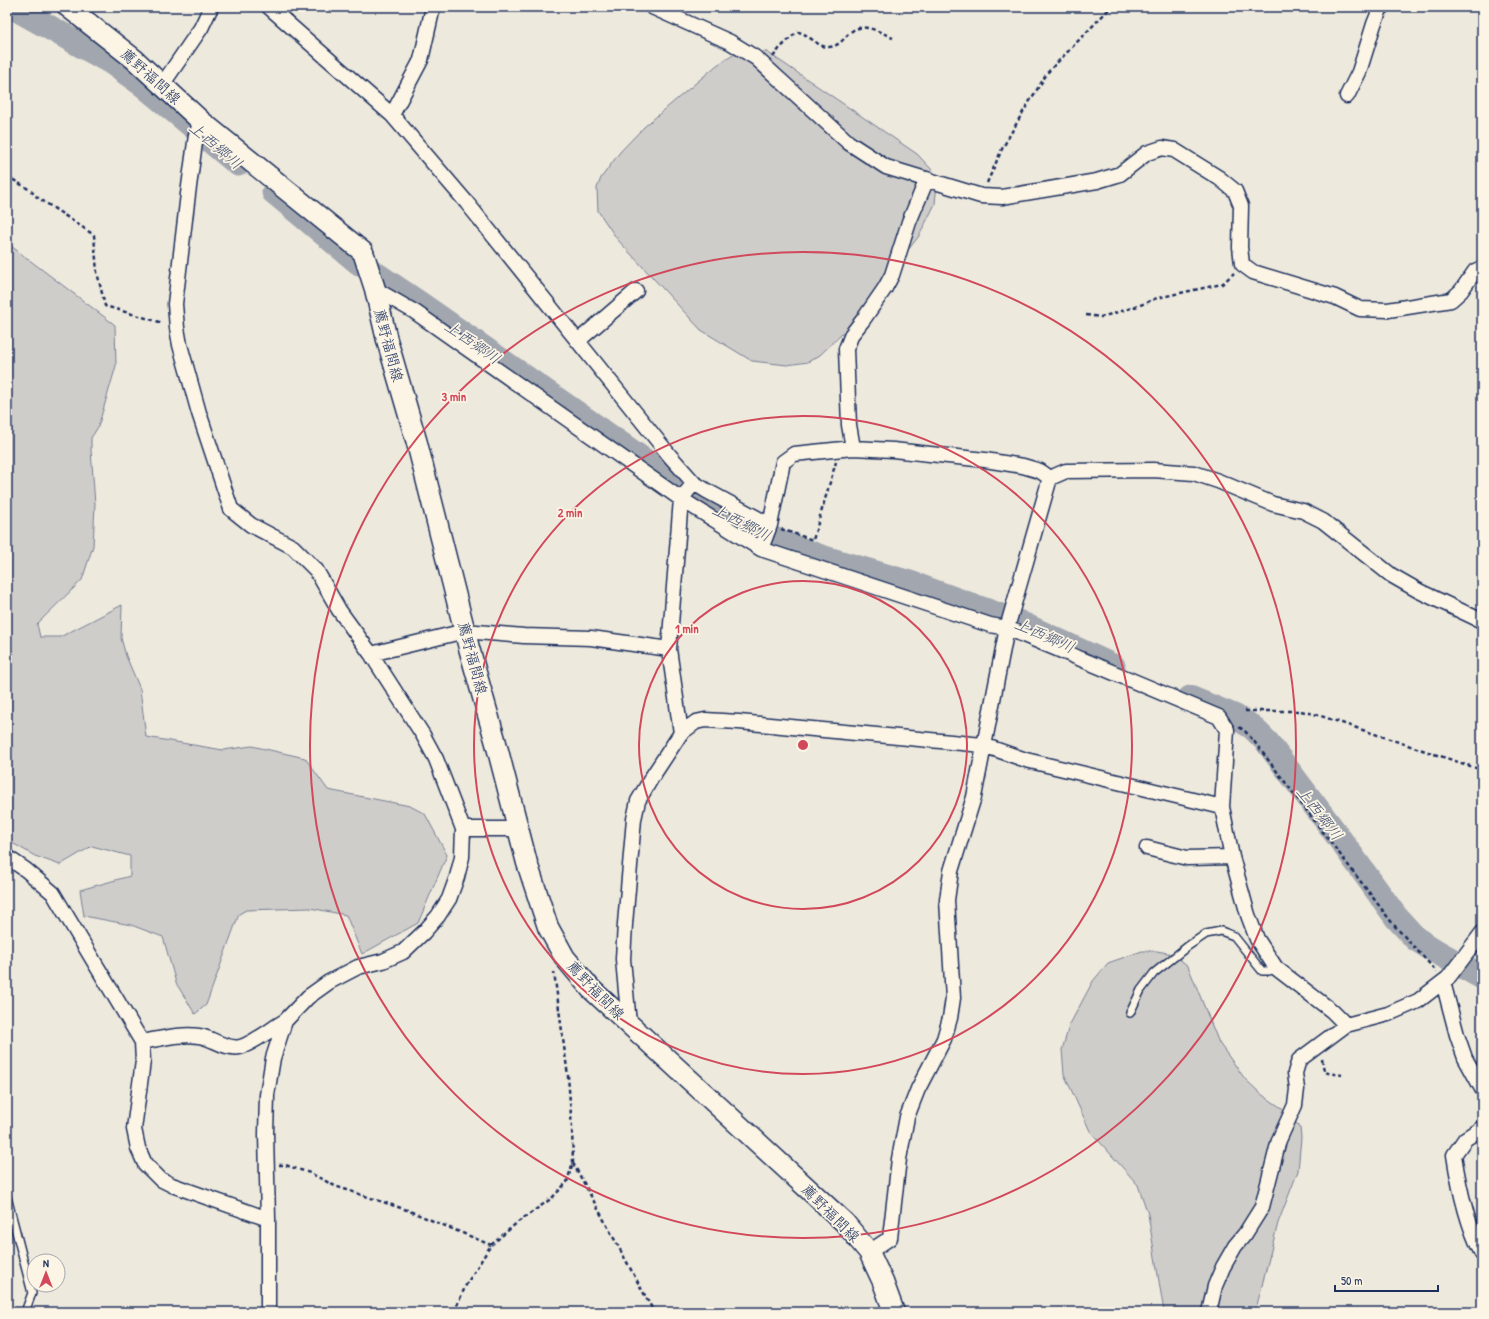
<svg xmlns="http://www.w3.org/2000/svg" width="1489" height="1319" font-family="'Patrick Hand','Klee One',sans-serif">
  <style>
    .green { fill: #cfcdca; stroke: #757e94 }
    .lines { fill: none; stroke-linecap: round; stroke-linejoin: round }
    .river { stroke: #a2a7af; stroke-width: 25 }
    .lane-casing { stroke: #1b2f5e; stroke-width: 10 }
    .street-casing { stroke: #1b2f5e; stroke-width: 17 }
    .secondary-casing { stroke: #1b2f5e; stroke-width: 23 }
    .path { stroke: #1b2f5e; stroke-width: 2.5; stroke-dasharray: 4 3; stroke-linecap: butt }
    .lane { stroke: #fcf5e5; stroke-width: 7 }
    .street { stroke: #fcf5e5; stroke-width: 14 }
    .secondary { stroke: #fcf5e5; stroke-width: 20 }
    .ring { fill: none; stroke: #d1495b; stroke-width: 2 }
    .labels { text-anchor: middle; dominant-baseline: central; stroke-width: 3.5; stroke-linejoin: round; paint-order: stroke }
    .street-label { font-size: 15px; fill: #1b2f5e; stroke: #fcf5e5 }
    .water-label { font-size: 16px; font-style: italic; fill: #445376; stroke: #fcf5e5 }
    .centre { fill: #d1495b; stroke: #fcf5e5; stroke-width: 2 }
    .ring-label { font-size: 12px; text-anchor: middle; font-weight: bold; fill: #d1495b; stroke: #fcf5e5; stroke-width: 3.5; stroke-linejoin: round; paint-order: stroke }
  </style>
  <rect width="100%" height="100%" fill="#eee9dd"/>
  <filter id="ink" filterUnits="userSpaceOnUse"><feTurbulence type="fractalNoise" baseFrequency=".025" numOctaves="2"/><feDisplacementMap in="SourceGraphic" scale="8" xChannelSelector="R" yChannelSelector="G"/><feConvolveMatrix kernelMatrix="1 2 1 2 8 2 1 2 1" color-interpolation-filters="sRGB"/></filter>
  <g filter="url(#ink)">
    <path class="green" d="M 744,51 L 767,52 L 917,154 L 933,171 L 937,183 L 935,204 L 919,236 L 842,334 L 820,355 L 808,362 L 787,365 L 752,361 L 701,330 L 617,239 L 598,211 L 597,188 L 601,178 L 620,152 L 644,127 L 717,65 L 735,54 Z
      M 7,243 L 115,325 L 116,366 L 98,427 L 91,438 L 91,450 L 95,504 L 93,546 L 82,580 L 37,624 L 40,637 L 60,637 L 122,605 L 121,638 L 126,656 L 140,689 L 146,737 L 223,750 L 252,746 L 305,758 L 328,790 L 410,806 L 425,814 L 447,855 L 418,923 L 362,954 L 346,915 L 310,908 L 246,910 L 239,914 L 206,1005 L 195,1014 L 176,983 L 163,937 L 131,925 L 84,916 L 80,890 L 130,876 L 130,856 L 92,846 L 60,865 L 35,856 L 7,840 Z
      M 1142,951 L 1157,951 L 1173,954 L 1188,966 L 1219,1043 L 1245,1079 L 1261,1094 L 1280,1107 L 1300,1127 L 1301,1138 L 1298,1171 L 1278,1223 L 1257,1305 L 1253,1312 L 1164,1312 L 1148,1214 L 1138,1185 L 1090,1131 L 1064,1074 L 1062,1050 L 1069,1026 L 1093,981 L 1108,963 Z"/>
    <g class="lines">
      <path class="river" d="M 13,7 L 111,62 L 142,84 L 238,164
        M 274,192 L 358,262 L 419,303 L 711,507 L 749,529 L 789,545 L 821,557 L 910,583 L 1018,622 L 1113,666
        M 1190,698 L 1234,716 L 1252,727 L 1267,742 L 1334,831 L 1396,917 L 1416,939 L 1437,952 L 1482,977"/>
      <defs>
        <path id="lane" d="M 1130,1013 L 1141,990 L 1154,973 L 1188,946 L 1206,934 L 1221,931 L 1234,936 L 1262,971 L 1269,971 L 1276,968
          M 7,1197 L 32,1293 L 25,1312"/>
        <path id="street" d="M 269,7 L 392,115 L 467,203 L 670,456 L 694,483 L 707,491 L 770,525
          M 652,7 L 730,42 L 756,58 L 849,143 L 886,167 L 981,196 L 1002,197 L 1097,181 L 1120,174 L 1147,153 L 1162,148 L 1174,150 L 1219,178 L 1235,191 L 1241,206 L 1240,247 L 1242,264 L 1253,272 L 1335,297 L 1360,309 L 1388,310 L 1451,300 L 1461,291 L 1475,271 L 1482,268
          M 162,85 L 201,28 L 211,7
          M 1347,96 L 1359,72 L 1374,24 L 1381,7
          M 392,115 L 421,60 L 433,7
          M 201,121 L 196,135 L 188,194 L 175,304 L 177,328 L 180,345 L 199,413 L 231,509 L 251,525 L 293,547 L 316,570 L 339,610 L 371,654 L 423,735 L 436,759 L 463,829 L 462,857 L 457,877 L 449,899 L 438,916 L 424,932 L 403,952 L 383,961 L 358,967 L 329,982 L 308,997 L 285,1021 L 273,1058 L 267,1095 L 266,1134 L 268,1219 L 268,1312
          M 375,289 L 415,312 L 681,499 L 761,549 L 990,625 L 1007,628 L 1219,717 L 1227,730 L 1222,807 L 1232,857 L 1248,915 L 1257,939 L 1276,968 L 1332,1011 L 1346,1025
          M 578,341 L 636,291
          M 853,448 L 849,425 L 846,349 L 852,334 L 863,320 L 885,288 L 892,275 L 909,222 L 927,179
          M 1050,478 L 1066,471 L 1153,470 L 1194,473 L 1218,481 L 1273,504 L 1303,511 L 1323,521 L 1391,575 L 1419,591 L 1482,621
          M 761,549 L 770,525 L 783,462 L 794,454 L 853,448 L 893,450 L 985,460 L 1023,466 L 1040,471 L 1050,478
          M 371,654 L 465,631 L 524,636 L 591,638 L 669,649
          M 681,733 L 669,649 L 681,499 L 694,483
          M 463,829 L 518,829
          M 1147,848 L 1187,858 L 1232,857
          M 7,857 L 26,870 L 53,893 L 142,1042 L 143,1061 L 134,1129 L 138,1148 L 145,1164 L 160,1179 L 172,1185 L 268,1219
          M 1443,982 L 1457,1035 L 1465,1058 L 1482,1089
          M 629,1024 L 623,959 L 625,924 L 634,819 L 638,801 L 652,777 L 681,733 L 696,722 L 705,720 L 739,722 L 983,745 L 1026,760 L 1222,807
          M 142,1042 C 160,1039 181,1033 199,1036 C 213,1038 226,1050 240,1047 C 251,1045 274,1027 285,1021
          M 1482,1128 L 1465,1139 L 1454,1155 C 1459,1188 1467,1224 1482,1254
          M 869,1252 L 890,1238 L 899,1159 L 907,1117 L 918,1089 L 944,1039 L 950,1018 L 953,998 L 947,900 L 951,871 L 974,797 L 1007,628 L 1050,478
          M 1209,1312 L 1215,1286 L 1223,1267 L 1235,1246 L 1245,1234 L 1262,1207 L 1279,1140 L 1295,1105 L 1297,1089 L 1295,1073 L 1299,1060 L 1346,1025 L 1388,1014 L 1418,1001 L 1448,978 L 1482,933"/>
        <path id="secondary" d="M 68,7 L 134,59 L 201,121 L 363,252 L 375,289 L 387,340 L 417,443 L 469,648 L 496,743 L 527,863 L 548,927 L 565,958 L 591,989 L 844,1222 L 869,1252 L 883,1282 L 894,1312"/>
      </defs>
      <use href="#lane" class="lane-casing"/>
      <use href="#street" class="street-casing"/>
      <use href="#secondary" class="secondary-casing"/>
      <path class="path" d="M 773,57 L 780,48 L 797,32 C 808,32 815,47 829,47 C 841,46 844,37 852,31 C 864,22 882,33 893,38
        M 7,176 L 30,190 L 37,197 L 94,235 L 97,272 L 105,306 L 163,323
        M 987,183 L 1002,149 L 1023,112 L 1048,72 L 1111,7
        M 1086,315 L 1101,317 L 1138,306 L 1157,298 L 1222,284 L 1234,273
        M 781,529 L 813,540 L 836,462
        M 1245,711 L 1301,711 L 1318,715 L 1482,770
        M 1239,727 L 1244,730 L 1253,740 L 1393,924 L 1437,972
        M 1322,1059 L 1324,1071 L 1328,1073 L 1342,1075
        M 573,1163 L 654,1312
        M 279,1165 L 285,1165 L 310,1173 L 335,1186 L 407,1210 L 491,1245
        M 454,1312 L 466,1285 L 491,1245 L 518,1222 L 552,1198 L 567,1182 L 573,1162 L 572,1128 L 568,1076 L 554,972"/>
      <use href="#lane" class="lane"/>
      <use href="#street" class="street"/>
      <use href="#secondary" class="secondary"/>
    </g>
  </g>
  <g class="ring">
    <circle cx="803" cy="745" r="164"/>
    <circle cx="803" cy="745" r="329"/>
    <circle cx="803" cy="745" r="493"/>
  </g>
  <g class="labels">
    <g class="street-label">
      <text transform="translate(151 76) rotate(42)">薦野福間線</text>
      <text transform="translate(389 345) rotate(75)">薦野福間線</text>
      <text transform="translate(473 658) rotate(75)">薦野福間線</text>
      <text transform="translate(596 990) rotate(46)">薦野福間線</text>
      <text transform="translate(831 1213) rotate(45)">薦野福間線</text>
    </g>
    <g class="water-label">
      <text transform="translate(216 145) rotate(40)">上西郷川</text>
      <text transform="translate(473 342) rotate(35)">上西郷川</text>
      <text transform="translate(742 522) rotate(27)">上西郷川</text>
      <text transform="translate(1045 635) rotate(24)">上西郷川</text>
      <text transform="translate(1320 813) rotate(52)">上西郷川</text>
    </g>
  </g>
  <circle cx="803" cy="745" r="6" class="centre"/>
  <g class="ring-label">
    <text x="454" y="401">3 min</text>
    <text x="570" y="517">2 min</text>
    <text x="687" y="633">1 min</text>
  </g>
  <rect width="1489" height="1319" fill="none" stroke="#fcf5e5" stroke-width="24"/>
  <rect x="12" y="12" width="1465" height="1295" fill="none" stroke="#1b2f5e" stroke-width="1.5" filter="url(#ink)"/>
  <g transform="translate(46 1273)"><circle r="19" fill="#fcf5e5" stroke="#a2a6af"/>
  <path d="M0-3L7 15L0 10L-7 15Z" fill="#d1495b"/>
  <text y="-6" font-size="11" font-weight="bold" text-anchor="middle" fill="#1b2f5e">N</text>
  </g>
  <path d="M1335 1285v6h103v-6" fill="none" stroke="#1b2f5e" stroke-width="2"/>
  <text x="1341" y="1285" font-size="12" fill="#1b2f5e" stroke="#fcf5e5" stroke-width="3" paint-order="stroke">50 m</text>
</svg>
